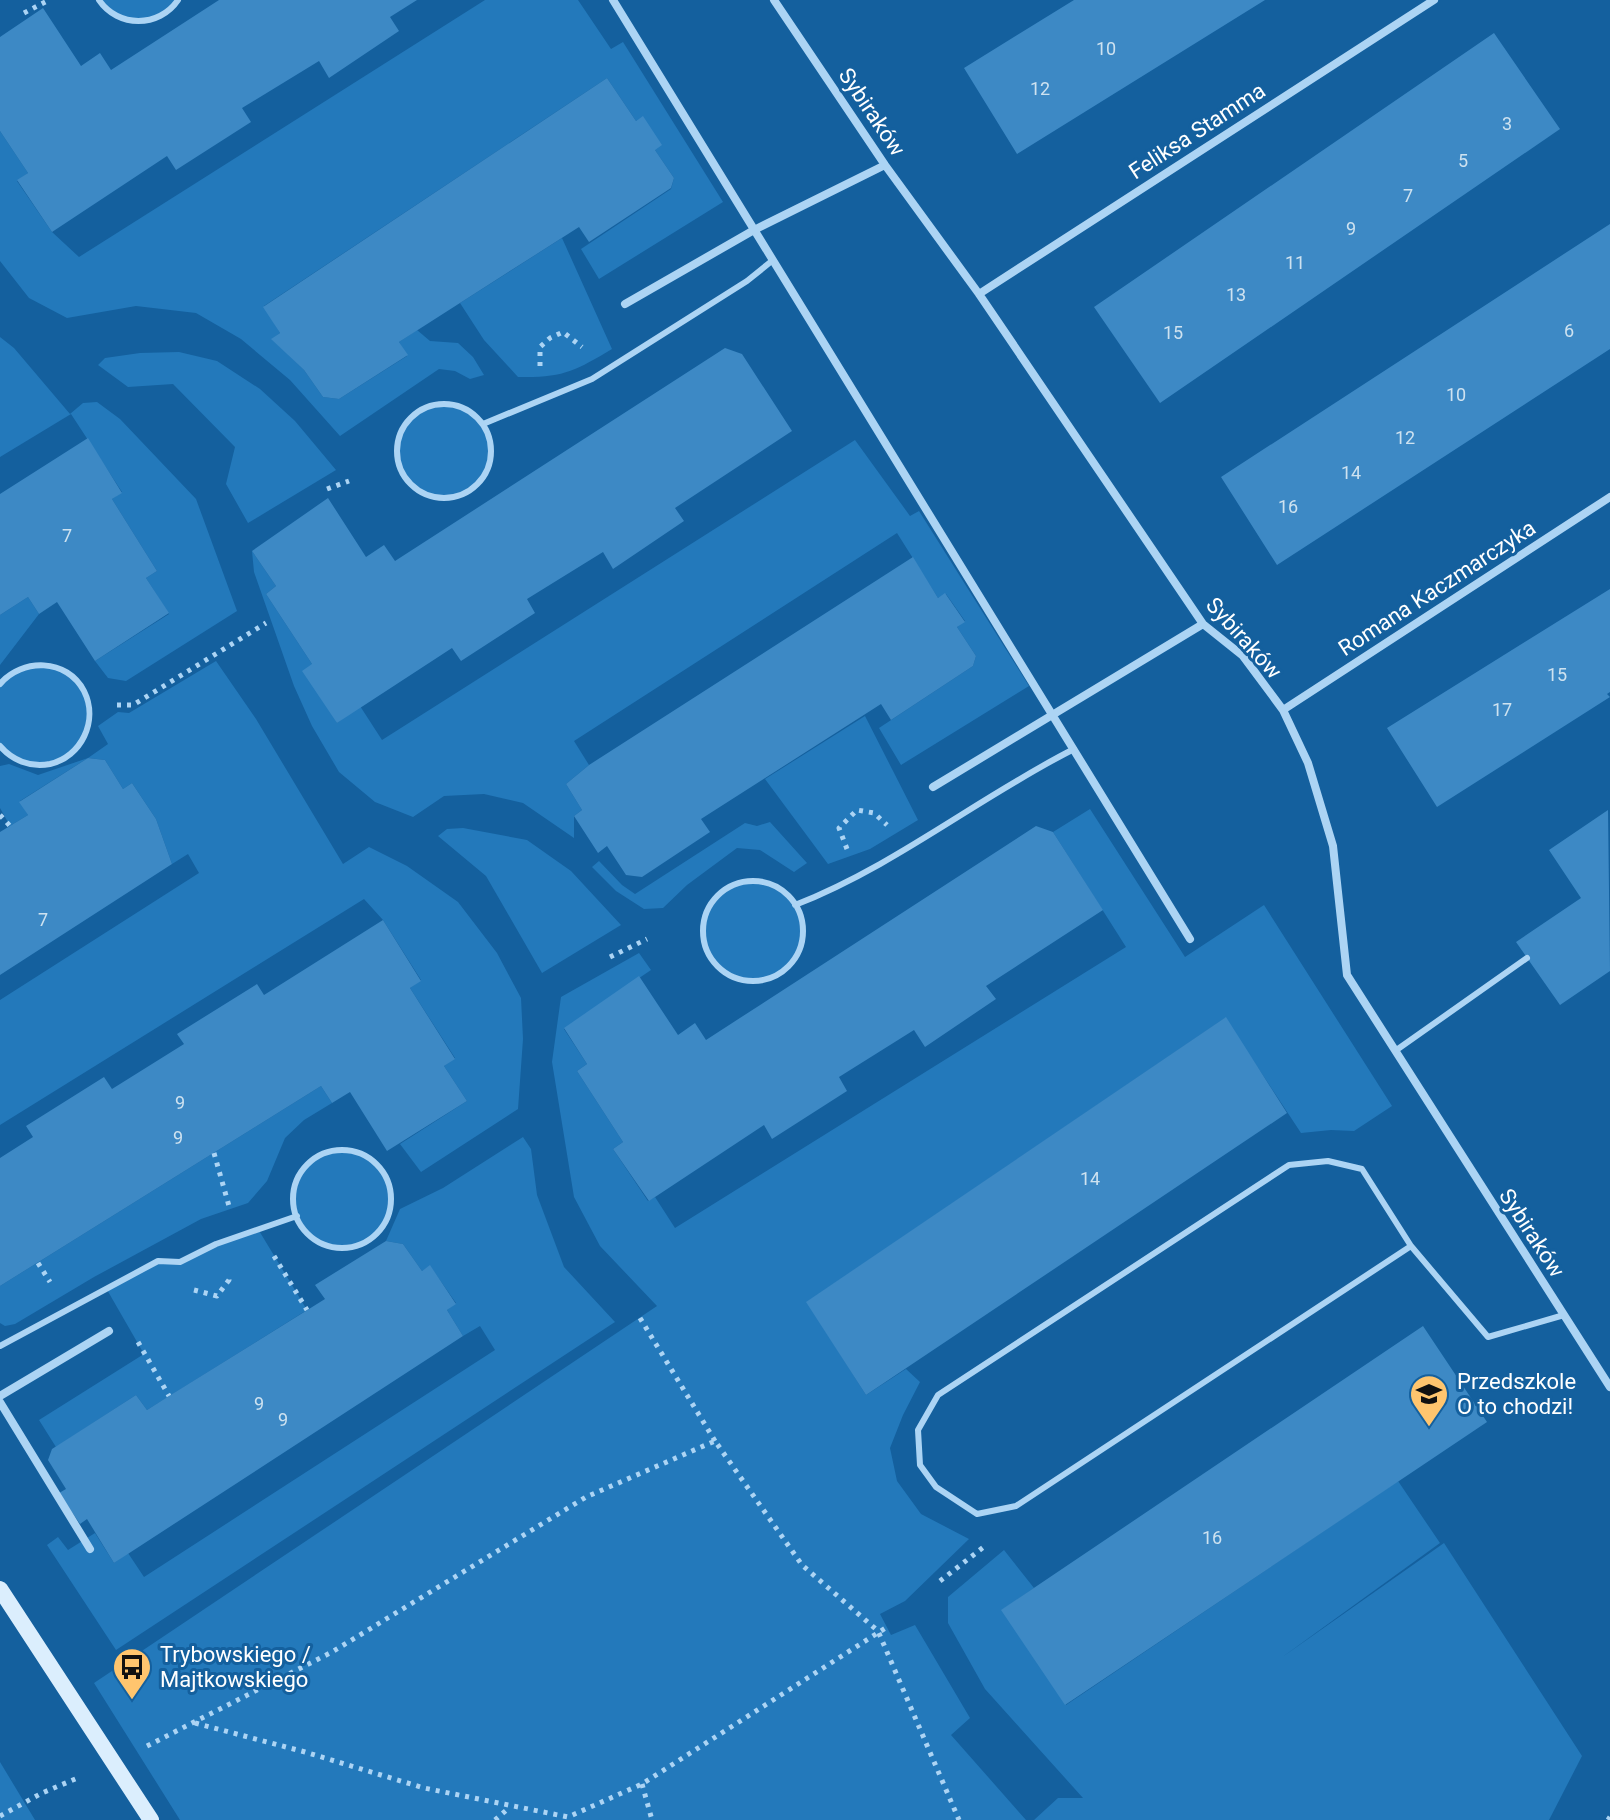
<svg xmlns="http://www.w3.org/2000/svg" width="1610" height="1820" font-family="Roboto,sans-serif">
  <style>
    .green { fill: #2379bb }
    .building { fill: #3d89c5 }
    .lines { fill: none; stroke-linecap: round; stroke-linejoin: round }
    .path { stroke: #acd4f4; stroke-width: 5; stroke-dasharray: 4 6; stroke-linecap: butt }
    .lane { stroke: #acd4f4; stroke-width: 6 }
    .street { stroke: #acd4f4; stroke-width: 8 }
    .secondary { stroke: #dbeefd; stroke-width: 16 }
    .labels { text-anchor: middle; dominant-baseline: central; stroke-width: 6; stroke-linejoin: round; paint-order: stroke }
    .number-label { font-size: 18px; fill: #cee2f0 }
    .street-label { font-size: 22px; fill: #fff; stroke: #14609e }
    .poi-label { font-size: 22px; fill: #fff; stroke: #14609e; text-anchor: start }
  </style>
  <rect width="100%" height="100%" fill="#14609e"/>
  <path class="green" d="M 99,0 L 178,0 C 165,19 132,27 113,14 C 108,10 104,4 99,0 Z
    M 485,0 L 578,0 L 611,49 L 623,42 L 723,202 L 599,279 L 581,249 L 671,189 L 674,178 L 655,150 L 643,117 L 636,121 L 607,78 L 264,306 L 280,333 L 272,339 L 304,370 L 323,397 L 339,399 L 407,356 L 399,342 L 417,330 L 430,341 L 458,343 L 473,357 L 484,375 L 470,379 L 455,371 L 439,369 L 340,436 L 290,380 L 241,339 L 196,313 L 136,306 L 67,318 L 29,298 L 0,261 L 0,131 L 28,173 L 17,181 L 52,232 L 79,257 Z
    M 562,238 L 612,349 C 575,371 563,378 518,377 L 484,340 L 460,303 Z
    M 0,337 L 14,348 L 70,414 L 83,403 L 97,402 L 120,419 L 196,499 L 237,611 L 126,681 L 108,678 L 95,661 L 169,614 L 146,578 L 157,571 L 112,499 L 122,492 L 71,414 L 0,457 Z
    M 179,352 L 217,361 L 260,389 L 295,421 L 336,470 L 248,523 L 226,484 L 235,447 L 173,384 L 128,387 L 98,365 L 105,358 L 140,353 Z
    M397 451a47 47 0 1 1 94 0a47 47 0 1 1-94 0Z
    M 855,440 L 910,516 L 919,511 L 1029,686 L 901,765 L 879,728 L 973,666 L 976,656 L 957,627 L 965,621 L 946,594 L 938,598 L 897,533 L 574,741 L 589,765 L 566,784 L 582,810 L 574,816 L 574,838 L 523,803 L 484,794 L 444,796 L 413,817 L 375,802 L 339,772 L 312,726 L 294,686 L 254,572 L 252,551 L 276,586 L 266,594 L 312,664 L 337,723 L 360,706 L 382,740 Z
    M 28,597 L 39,614 L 0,665 L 0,615 Z
    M 216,661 L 256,719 L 343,864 L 369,847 L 407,866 L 458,902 L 497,953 L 521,998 L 523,1039 L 518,1109 L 421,1172 L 400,1144 L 467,1101 L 444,1066 L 455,1058 L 410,988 L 421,980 L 383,920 L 364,899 L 0,1125 L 0,1000 L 199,873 L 188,854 L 172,864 L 156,819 L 132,783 L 123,789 L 105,760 L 88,758 L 20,801 L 28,815 L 10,826 L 0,808 L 0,766 L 9,764 L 38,775 L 88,758 L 108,744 L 98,726 L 118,712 L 129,713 Z
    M 30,665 L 61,669 L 84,690 L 89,720 L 79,746 L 57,762 L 29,764 L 0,746 L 0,684 Z
    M 865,716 L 918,820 L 870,849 L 828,864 L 765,779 Z
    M 1090,809 L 1185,957 L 1264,905 L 1392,1106 L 1354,1131 L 1331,1130 L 1301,1133 L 1225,1018 L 807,1302 L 866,1395 L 906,1369 L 920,1382 L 903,1415 L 890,1448 L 897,1481 L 921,1514 L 969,1539 L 905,1601 L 880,1614 L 891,1635 L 915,1625 L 970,1718 L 951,1735 L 1026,1820 L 180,1820 L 94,1683 L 657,1306 L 600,1246 L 574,1197 L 552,1062 L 561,997 L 639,953 L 651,970 L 564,1029 L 587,1064 L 577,1071 L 623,1142 L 613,1149 L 648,1201 L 655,1197 L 675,1228 L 1126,947 L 1053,832 Z
    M 770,822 L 807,863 L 794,872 L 760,850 L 737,848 L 687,885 L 663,908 L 644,909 L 616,891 L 592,867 L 599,861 L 622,885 L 635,894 L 745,823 L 757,826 Z
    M 463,828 L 527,840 L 571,871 L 621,925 L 542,973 L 486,876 L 438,836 L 447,829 Z
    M703 931a50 50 0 1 1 100 0a50 50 0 1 1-100 0Z
    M 321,1086 L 332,1103 L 304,1120 L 285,1138 L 267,1181 L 248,1203 L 201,1219 L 94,1277 L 15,1324 L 5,1326 L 0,1323 L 0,1286 Z
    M 523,1137 L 531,1149 L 537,1195 L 564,1267 L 615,1322 L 116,1650 L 47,1545 L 58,1537 L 68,1550 L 95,1533 L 114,1563 L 128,1553 L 144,1577 L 495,1350 L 480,1326 L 463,1336 L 447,1310 L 456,1303 L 430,1266 L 422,1271 L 403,1244 L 386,1241 L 400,1209 L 443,1188 Z
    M293 1199a49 49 0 1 1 98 0a49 49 0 1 1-98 0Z
    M 258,1229 L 307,1310 L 147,1410 L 136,1395 L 56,1447 L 39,1420 L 144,1354 L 106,1288 L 158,1261 L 180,1262 Z
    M 1398,1481 L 1440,1543 L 1281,1658 L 1444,1543 L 1582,1756 L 1549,1820 L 1034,1820 L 1058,1798 L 1083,1798 L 985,1689 L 948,1623 L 948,1597 L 1004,1550 L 1034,1588 L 1002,1610 L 1066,1705 Z
    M 0,1762 L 35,1820 L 0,1820 Z"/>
  <path class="building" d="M 219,0 L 417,0 L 390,17 L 399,31 L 329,78 L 319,61 L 242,108 L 251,122 L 176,170 L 167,156 L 52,232 L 17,180 L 28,173 L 0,131 L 0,37 L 43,8 L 81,66 L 100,53 L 111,70 Z
    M 1074,0 L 1265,0 L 1017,154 L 964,68 Z
    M 1494,33 L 1560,129 L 1160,403 L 1094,307 Z
    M 607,78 L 636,121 L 643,116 L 662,145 L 655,150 L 674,178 L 671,188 L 589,242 L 579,227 L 399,342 L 408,355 L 339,399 L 323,397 L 304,370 L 271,339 L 280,333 L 263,307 Z
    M 1610,224 L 1610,349 L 1277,565 L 1221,477 Z
    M 725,348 L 742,354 L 792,431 L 675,508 L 684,521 L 613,569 L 603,552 L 527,599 L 535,613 L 461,661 L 452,648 L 337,723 L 302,671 L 312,664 L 266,594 L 276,586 L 252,551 L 328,498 L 366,557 L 384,545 L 395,561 Z
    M 88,438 L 122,493 L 112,499 L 157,571 L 146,578 L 169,613 L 95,661 L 57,602 L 39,614 L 28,597 L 0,615 L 0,494 Z
    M 913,557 L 938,598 L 945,593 L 965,622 L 957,627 L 976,656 L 973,666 L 891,720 L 881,704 L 701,819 L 710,832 L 642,877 L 626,875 L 607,846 L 598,853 L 574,816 L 582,810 L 566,784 L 589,765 Z
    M 1610,589 L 1610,692 L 1607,694 L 1610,697 L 1437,807 L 1387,728 Z
    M 88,758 L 105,760 L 123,789 L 132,783 L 156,819 L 172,864 L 0,975 L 0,832 L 28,815 L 19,802 Z
    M 1608,810 L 1610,971 L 1560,1005 L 1516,942 L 1581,898 L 1549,850 Z
    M 1036,826 L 1053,832 L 1103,910 L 986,986 L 996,999 L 925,1047 L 914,1030 L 839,1077 L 847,1091 L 772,1139 L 764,1125 L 649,1201 L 613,1149 L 623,1142 L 577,1071 L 587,1064 L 564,1028 L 639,976 L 678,1035 L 695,1023 L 706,1040 Z
    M 383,920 L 421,981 L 410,988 L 455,1059 L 444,1066 L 467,1101 L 387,1151 L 350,1092 L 332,1103 L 321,1086 L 0,1286 L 0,1158 L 33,1137 L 26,1126 L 104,1077 L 112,1089 L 184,1044 L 177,1034 L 257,984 L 264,995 Z
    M 1226,1017 L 1287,1113 L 866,1395 L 806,1302 Z
    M 386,1241 L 403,1244 L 422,1271 L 430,1265 L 456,1304 L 447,1310 L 463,1336 L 114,1563 L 87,1519 L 80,1524 L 59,1493 L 66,1489 L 48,1460 L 52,1449 L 136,1395 L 147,1410 L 169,1396 L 325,1299 L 315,1285 Z
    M 1423,1326 L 1487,1422 L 1065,1705 L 1001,1610 Z"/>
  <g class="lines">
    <path class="path" d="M 24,13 L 49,0
      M 540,366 L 540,347 L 550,338 L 563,332 L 582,347
      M 327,489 L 349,481
      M 117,705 L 133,705 L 266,623
      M 0,815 L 10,826
      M 847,849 L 839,828 L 857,810 L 874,813 L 887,825
      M 610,957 L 647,939
      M 214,1153 L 229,1206
      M 274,1256 L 307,1310
      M 38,1263 L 50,1282
      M 194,1290 L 217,1296 L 229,1280 L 228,1274
      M 640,1318 L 715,1441
      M 138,1342 L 169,1396
      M 940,1581 L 985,1546
      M 195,1723 L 305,1752 L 424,1788 L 568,1817 L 642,1784 L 887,1627
      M 147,1746 L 332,1652 L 586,1497 L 715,1441 L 802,1565 L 878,1631 L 959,1820
      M 642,1784 L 652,1820
      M 0,1816 L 42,1793 L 80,1777
      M 495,1820 L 510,1807
      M 1608,1820 L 1610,1817"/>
    <path class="lane" d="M 99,0 C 118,28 159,28 178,0
      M397 451a47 47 0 1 1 94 0a47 47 0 1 1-94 0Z
      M 483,424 L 592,379 L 747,281 L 773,260
      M 0,684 C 22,658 67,658 84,691 C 99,721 81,757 50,764 C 30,768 12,760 0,746
      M703 931a50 50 0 1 1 100 0a50 50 0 1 1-100 0Z
      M 795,905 C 895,866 979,797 1074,749
      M 1395,1051 L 1527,958
      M293 1199a49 49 0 1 1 98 0a49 49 0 1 1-98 0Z
      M 1411,1246 L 1362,1169 L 1328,1161 L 1289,1165 L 938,1395 L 918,1430 L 920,1465 L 936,1487 L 977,1514 L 1016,1506 L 1411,1246 L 1488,1337 L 1564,1315
      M 0,1346 L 158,1261 L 180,1262 L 216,1244 L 297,1216"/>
    <path class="street" d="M 613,0 L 1190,939
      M 774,0 L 885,165 L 979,294 L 1203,624 L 1243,656 L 1283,710 L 1308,763 L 1333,846 L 1347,975 L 1610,1387
      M 979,294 L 1434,0
      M 625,304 L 754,230 L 885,165
      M 1283,710 L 1610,497
      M 933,787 L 1203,624
      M 0,1396 L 109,1331
      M 0,1402 L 90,1549"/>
    <path class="secondary" d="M 0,1589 L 151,1820"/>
  </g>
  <defs>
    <symbol id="school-pin" viewBox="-11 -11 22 30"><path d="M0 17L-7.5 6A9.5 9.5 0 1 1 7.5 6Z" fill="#ffc56e" stroke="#14609e"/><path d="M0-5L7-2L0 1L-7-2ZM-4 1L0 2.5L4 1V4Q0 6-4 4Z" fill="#111"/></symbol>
    <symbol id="bus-pin" viewBox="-11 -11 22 30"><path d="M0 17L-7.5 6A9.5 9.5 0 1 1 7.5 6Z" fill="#ffc56e" stroke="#14609e"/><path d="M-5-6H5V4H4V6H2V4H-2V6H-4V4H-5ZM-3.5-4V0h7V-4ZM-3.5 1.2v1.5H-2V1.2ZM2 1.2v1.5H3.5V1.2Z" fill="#111"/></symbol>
  </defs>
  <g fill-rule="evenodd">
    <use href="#school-pin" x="1407" y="1372" width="44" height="60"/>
    <use href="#bus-pin" x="110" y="1645" width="44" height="60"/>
  </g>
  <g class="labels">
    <g class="number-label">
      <text x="1106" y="48">10</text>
      <text x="1040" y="88">12</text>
      <text x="1507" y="123">3</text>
      <text x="1463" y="160">5</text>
      <text x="1408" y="195">7</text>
      <text x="1351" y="228">9</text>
      <text x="1295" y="262">11</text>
      <text x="1236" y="294">13</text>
      <text x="1569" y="330">6</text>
      <text x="1173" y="332">15</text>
      <text x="1456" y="394">10</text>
      <text x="1405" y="437">12</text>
      <text x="1351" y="472">14</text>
      <text x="1288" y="506">16</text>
      <text x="67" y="535">7</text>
      <text x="1557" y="674">15</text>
      <text x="1502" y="709">17</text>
      <text x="43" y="919">7</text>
      <text x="180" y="1102">9</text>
      <text x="178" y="1137">9</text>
      <text x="1090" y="1178">14</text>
      <text x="259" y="1403">9</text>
      <text x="283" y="1419">9</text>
      <text x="1212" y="1537">16</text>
    </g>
    <g class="street-label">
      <text transform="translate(872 112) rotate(56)">Sybiraków</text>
      <text transform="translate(1197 131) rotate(-33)">Feliksa Stamma</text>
      <text transform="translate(1437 588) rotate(-33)">Romana Kaczmarczyka</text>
      <text transform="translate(1244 638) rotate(48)">Sybiraków</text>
      <text transform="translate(1532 1233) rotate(57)">Sybiraków</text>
    </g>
    <g class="poi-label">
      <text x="1457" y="1381">Przedszkole<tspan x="1457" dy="25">O to chodzi!</tspan></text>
      <text x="160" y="1654">Trybowskiego /<tspan x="160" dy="25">Majtkowskiego</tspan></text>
    </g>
  </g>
</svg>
